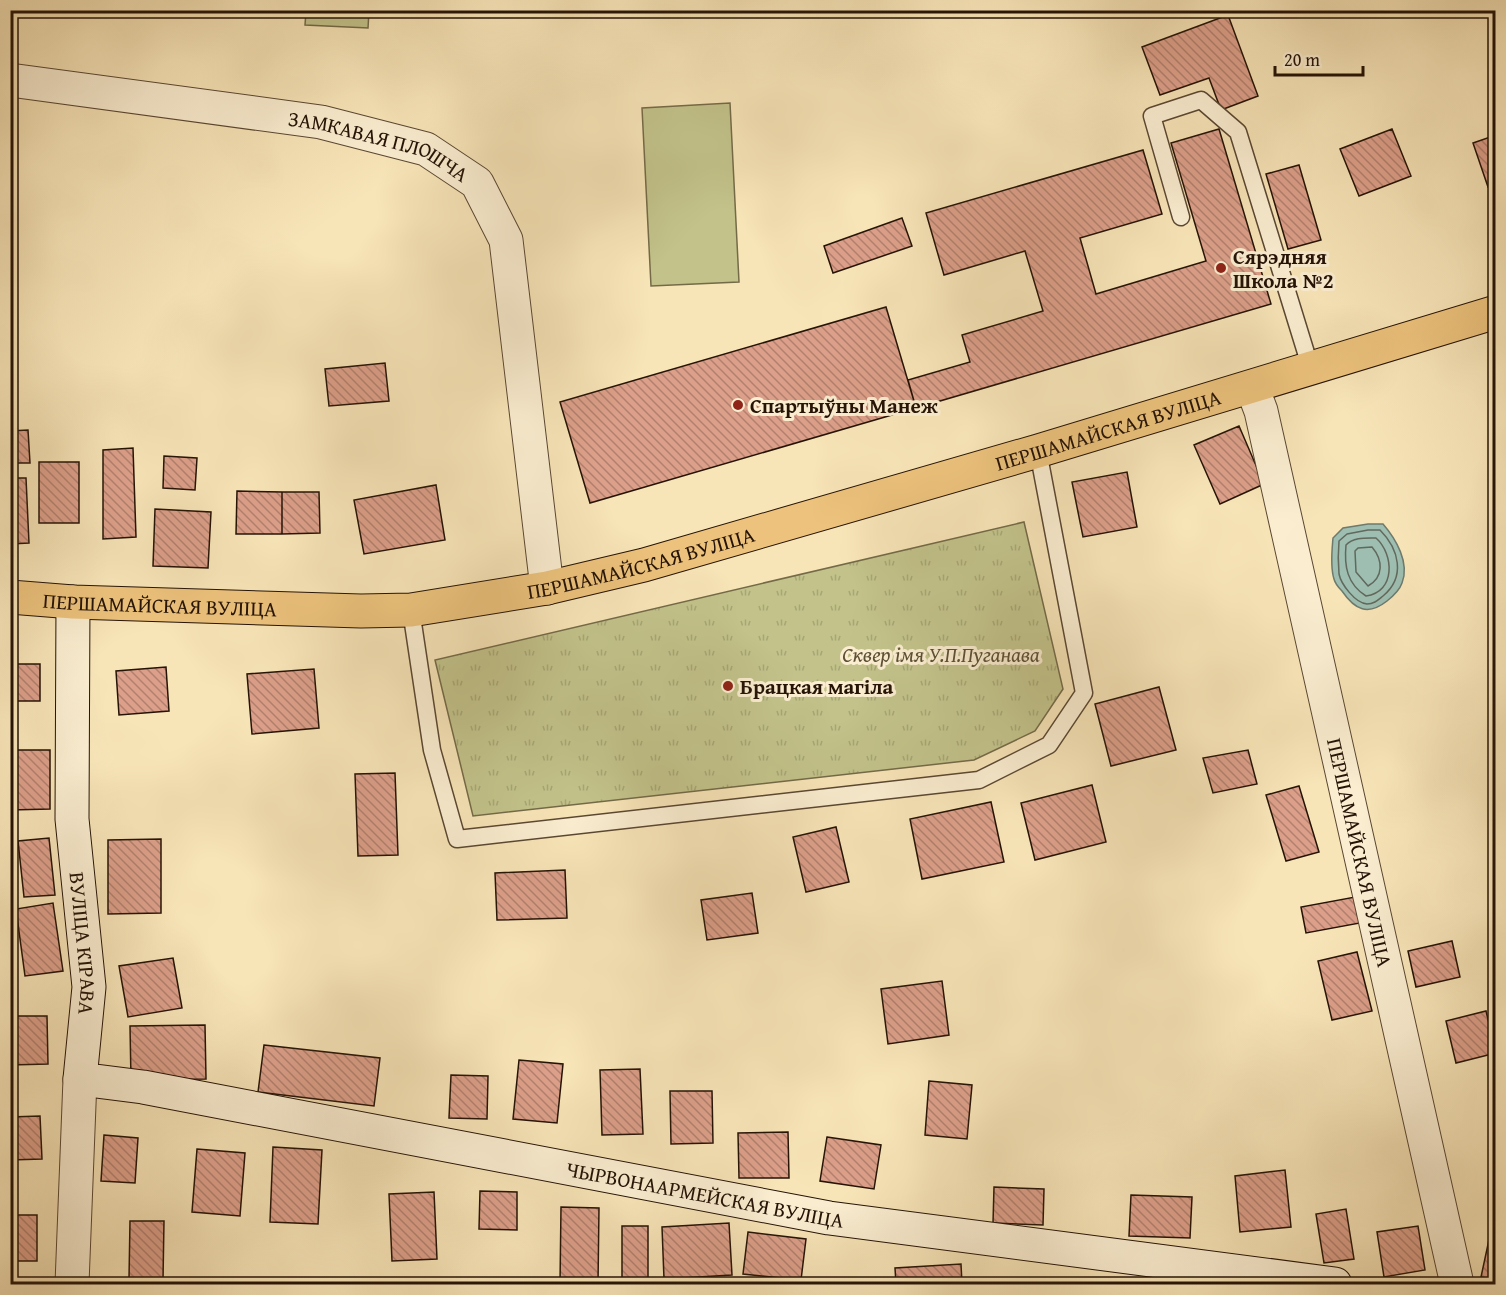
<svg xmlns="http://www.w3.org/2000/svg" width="1506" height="1295" font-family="'Gentium Book Plus',serif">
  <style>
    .grass { fill: #c2c28a; stroke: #746a48; stroke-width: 1.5 }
    .park { fill: url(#park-tufts); stroke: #746a48; stroke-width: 1.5 }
    .water { fill: #9dbeb1; stroke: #6d7a6d; stroke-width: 1.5 }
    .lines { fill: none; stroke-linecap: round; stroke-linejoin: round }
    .shore { stroke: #61685c; stroke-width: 1.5 }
    .building { fill: url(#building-back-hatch); stroke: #251306; stroke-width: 1.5 }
    .lane-casing { stroke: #5a4732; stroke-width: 19 }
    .street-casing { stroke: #5a4732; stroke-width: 35 }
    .secondary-casing { stroke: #251306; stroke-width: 35 }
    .primary-casing { stroke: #251306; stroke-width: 35 }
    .lane { stroke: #faedd0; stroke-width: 16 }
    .street { stroke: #faedd0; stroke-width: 33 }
    .secondary { stroke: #faedd0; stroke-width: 33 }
    .primary { stroke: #ecc27c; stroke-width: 33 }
    .poi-dot { fill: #8f2418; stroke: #faedd0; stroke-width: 2 }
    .labels { text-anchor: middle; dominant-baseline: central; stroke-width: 6; stroke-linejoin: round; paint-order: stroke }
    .street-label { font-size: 21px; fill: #251306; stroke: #faedd0 }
    .poi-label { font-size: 21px; font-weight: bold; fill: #251306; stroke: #faedd0; text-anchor: start }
    .park-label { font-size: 21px; font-style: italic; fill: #5c5034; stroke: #faedd0 }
  </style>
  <defs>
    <pattern id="park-tufts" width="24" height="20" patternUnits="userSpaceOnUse" patternTransform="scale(1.5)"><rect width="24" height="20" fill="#c2c28a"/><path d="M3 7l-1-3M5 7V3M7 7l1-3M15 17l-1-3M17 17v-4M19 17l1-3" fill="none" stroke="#a7a676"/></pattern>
    <pattern id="building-back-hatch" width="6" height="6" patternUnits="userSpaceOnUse" patternTransform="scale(1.5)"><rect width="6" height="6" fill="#dc9f89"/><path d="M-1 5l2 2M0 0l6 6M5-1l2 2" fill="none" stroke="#b2806e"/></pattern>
  </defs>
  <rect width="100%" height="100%" fill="#f7e4b7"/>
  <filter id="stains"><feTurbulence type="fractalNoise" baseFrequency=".00333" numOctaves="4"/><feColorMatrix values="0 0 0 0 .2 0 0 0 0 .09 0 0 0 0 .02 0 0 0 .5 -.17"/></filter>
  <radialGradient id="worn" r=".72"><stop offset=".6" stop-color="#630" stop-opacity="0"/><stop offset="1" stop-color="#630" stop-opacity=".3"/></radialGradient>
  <path class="grass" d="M 306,11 L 369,11 L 368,28 L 305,25 Z
    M 730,103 L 739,282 L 651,286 L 642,108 Z"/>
  <path class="park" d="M 1024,522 L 1063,689 L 1035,731 L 974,760 L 473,816 L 435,660 Z"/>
  <path class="water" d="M 1368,524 L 1383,524 C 1396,539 1410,563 1402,583 C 1400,589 1392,597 1387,601 C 1368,616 1355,610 1342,591 C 1339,588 1335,583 1334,579 C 1330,567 1332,550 1333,538 L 1343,528 Z"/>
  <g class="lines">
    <path class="shore" d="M 1368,530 L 1380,530 C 1399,549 1406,577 1383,596 C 1378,600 1374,604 1367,604 C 1355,603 1341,584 1339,574 C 1338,563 1338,552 1339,541 L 1347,534 Z
      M 1376,538 C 1394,554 1396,592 1366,596 C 1347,584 1344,566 1346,545 C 1353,537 1366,538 1376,538 Z
      M 1372,547 C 1383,560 1384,577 1368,586 L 1356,572 L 1355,551 L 1358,548 Z"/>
  </g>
  <path class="building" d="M 1228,15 L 1258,96 L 1221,110 L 1209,78 L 1160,95 L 1142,47 Z
    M 1219,129 L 1271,304 L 916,408 L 908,380 L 970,362 L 962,335 L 1043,311 L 1025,251 L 944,275 L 926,213 L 1143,150 L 1162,214 L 1080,238 L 1096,294 L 1206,261 L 1171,143 Z
    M 1392,129 L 1411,176 L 1359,196 L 1340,149 Z
    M 1496,135 L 1496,184 L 1488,187 L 1473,143 Z
    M 1299,165 L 1321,240 L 1288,249 L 1266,174 Z
    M 902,218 L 912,246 L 833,273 L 824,246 Z
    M 886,307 L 916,408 L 590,503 L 560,402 Z
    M 385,363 L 389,401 L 329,406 L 325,369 Z
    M 1239,426 L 1264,484 L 1220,504 L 1194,445 Z
    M 28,430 L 30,463 L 10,463 L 10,431 Z
    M 133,448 L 136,537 L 103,539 L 103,450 Z
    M 164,456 L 197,458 L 195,490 L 163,488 Z
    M 39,462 L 79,462 L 79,523 L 39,523 Z
    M 1127,472 L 1137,527 L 1083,537 L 1072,482 Z
    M 10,478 L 26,478 L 29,543 L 10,544 Z
    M 436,485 L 445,540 L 364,554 L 354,500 Z
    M 237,491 L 282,492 L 282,534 L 236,534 Z
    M 282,492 L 319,492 L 320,533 L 282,534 Z
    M 155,509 L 211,512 L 208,568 L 153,566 Z
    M 10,664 L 40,664 L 40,701 L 10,701 Z
    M 166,667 L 169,711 L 119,715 L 116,671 Z
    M 314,669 L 319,728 L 252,734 L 247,674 Z
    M 1159,687 L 1176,750 L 1111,766 L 1095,704 Z
    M 10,750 L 50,750 L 50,809 L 10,810 Z
    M 1248,750 L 1257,784 L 1213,793 L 1203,758 Z
    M 395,773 L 398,855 L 358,856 L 355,774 Z
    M 1092,785 L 1106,842 L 1035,860 L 1021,803 Z
    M 1299,786 L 1319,852 L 1286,861 L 1266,795 Z
    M 991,802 L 1004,862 L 922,879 L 910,819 Z
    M 836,827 L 849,882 L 806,892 L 793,837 Z
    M 49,838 L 55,895 L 24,897 L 18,841 Z
    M 161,839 L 161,913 L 108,914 L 108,840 Z
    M 565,870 L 567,918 L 497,920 L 495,873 Z
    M 752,893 L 758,933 L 707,940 L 701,900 Z
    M 1355,897 L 1360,923 L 1306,933 L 1301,907 Z
    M 53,903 L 63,971 L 25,976 L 16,909 Z
    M 1452,941 L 1460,977 L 1416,987 L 1408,951 Z
    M 1357,952 L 1372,1011 L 1332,1020 L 1318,961 Z
    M 173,958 L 182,1008 L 128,1017 L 119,966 Z
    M 942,981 L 949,1035 L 888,1044 L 881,989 Z
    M 1486,1011 L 1496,1053 L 1456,1063 L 1446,1021 Z
    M 10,1016 L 47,1016 L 48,1064 L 10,1065 Z
    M 205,1025 L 206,1079 L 131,1080 L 130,1026 Z
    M 264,1045 L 380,1058 L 374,1106 L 258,1092 Z
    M 519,1060 L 563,1064 L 557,1123 L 513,1119 Z
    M 640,1069 L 643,1134 L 602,1135 L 600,1070 Z
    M 451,1075 L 488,1076 L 487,1119 L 449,1118 Z
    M 929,1081 L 972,1085 L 967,1139 L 925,1135 Z
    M 670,1091 L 712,1091 L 713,1143 L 671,1144 Z
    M 40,1116 L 42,1159 L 10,1160 L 10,1117 Z
    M 788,1132 L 789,1178 L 739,1178 L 738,1133 Z
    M 104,1135 L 138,1138 L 135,1183 L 101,1181 Z
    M 827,1137 L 881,1145 L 874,1189 L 820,1181 Z
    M 273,1147 L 322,1150 L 318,1224 L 270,1222 Z
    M 197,1149 L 245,1153 L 240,1216 L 192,1212 Z
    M 1285,1170 L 1291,1227 L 1240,1232 L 1235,1176 Z
    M 994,1187 L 1044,1189 L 1043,1225 L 993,1223 Z
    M 480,1191 L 517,1192 L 517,1230 L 479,1229 Z
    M 434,1192 L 437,1259 L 392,1261 L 389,1194 Z
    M 1131,1195 L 1192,1197 L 1190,1238 L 1129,1236 Z
    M 561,1207 L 599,1208 L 598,1284 L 560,1284 Z
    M 1346,1209 L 1354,1259 L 1324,1263 L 1316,1214 Z
    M 10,1215 L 37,1215 L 37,1261 L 10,1261 Z
    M 130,1221 L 164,1221 L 163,1280 L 129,1279 Z
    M 1493,1221 L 1496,1221 L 1496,1280 L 1481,1277 Z
    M 729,1223 L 732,1275 L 664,1279 L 662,1227 Z
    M 622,1226 L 648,1226 L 648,1282 L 622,1282 Z
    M 1418,1226 L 1425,1270 L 1384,1277 L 1377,1232 Z
    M 748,1232 L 806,1239 L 801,1280 L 743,1274 Z
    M 961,1264 L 962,1284 L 896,1284 L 895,1268 Z"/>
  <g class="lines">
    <defs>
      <path id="lane" d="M 1181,217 L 1152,116 L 1201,100 L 1238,132 L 1311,369
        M 411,610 L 432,750 L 457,839 L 979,780 L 1049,745 L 1084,693 L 1038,451"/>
      <g id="street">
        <path id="s1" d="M 10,80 L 321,122 L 426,149 L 477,183 L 506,240 L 547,588"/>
        <path id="s2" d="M 1252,387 L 1261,411 L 1457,1284"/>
        <path d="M 72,1284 L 80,1079"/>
      </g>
      <g id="secondary">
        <path id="s3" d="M 73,602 L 72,819 L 89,987 L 80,1079 L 143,1087 L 829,1218 L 1335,1284"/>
      </g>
      <g id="primary">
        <path id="s4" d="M 10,597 L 73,602 L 361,611 L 411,610 L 547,588 L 644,565 L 1038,451 L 1496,312"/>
      </g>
    </defs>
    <use href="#lane" class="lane-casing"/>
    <use href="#street" class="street-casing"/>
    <use href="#secondary" class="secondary-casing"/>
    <use href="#primary" class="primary-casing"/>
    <use href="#lane" class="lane"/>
    <use href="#street" class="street"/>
    <use href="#secondary" class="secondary"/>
    <use href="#primary" class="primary"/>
  </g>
  <g class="poi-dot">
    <circle cx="1221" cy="268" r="6"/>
    <circle cx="738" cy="405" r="6"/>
    <circle cx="728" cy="686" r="6"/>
  </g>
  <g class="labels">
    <g class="street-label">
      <text stroke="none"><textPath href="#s1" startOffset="376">ЗАМКАВАЯ ПЛОШЧА</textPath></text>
      <text stroke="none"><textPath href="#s4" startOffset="1122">ПЕРШАМАЙСКАЯ ВУЛІЦА</textPath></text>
      <text stroke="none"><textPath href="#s4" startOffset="636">ПЕРШАМАЙСКАЯ ВУЛІЦА</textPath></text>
      <text stroke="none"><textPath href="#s4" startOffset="150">ПЕРШАМАЙСКАЯ ВУЛІЦА</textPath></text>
      <text stroke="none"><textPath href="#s2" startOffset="478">ПЕРШАМАЙСКАЯ ВУЛІЦА</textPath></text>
      <text stroke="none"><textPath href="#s3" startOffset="342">ВУЛІЦА КІРАВА</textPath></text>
      <text stroke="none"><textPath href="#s3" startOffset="1114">ЧЫРВОНААРМЕЙСКАЯ ВУЛІЦА</textPath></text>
    </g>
    <g class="poi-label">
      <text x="1233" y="256">Сярэдняя<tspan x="1233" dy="24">Школа №2</tspan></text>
      <text x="750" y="405">Спартыўны Манеж</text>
      <text x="740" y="686">Брацкая магіла</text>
    </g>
    <g class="park-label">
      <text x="941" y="654">Сквер імя У.П.Пуганава</text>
    </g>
  </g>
  <rect width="1506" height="1295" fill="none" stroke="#f7e4b7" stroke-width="36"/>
  <rect x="12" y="12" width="1482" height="1271" fill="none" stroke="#251306" stroke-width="3"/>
  <rect x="18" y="18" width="1470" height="1259" fill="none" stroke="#251306" stroke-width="1.5"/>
  <path d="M1275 66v9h88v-9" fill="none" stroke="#251306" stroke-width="3"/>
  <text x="1284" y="66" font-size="18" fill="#251306" stroke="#faedd0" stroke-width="4.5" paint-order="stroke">20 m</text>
  <rect width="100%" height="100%" filter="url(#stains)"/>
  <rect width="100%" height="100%" fill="url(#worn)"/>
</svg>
